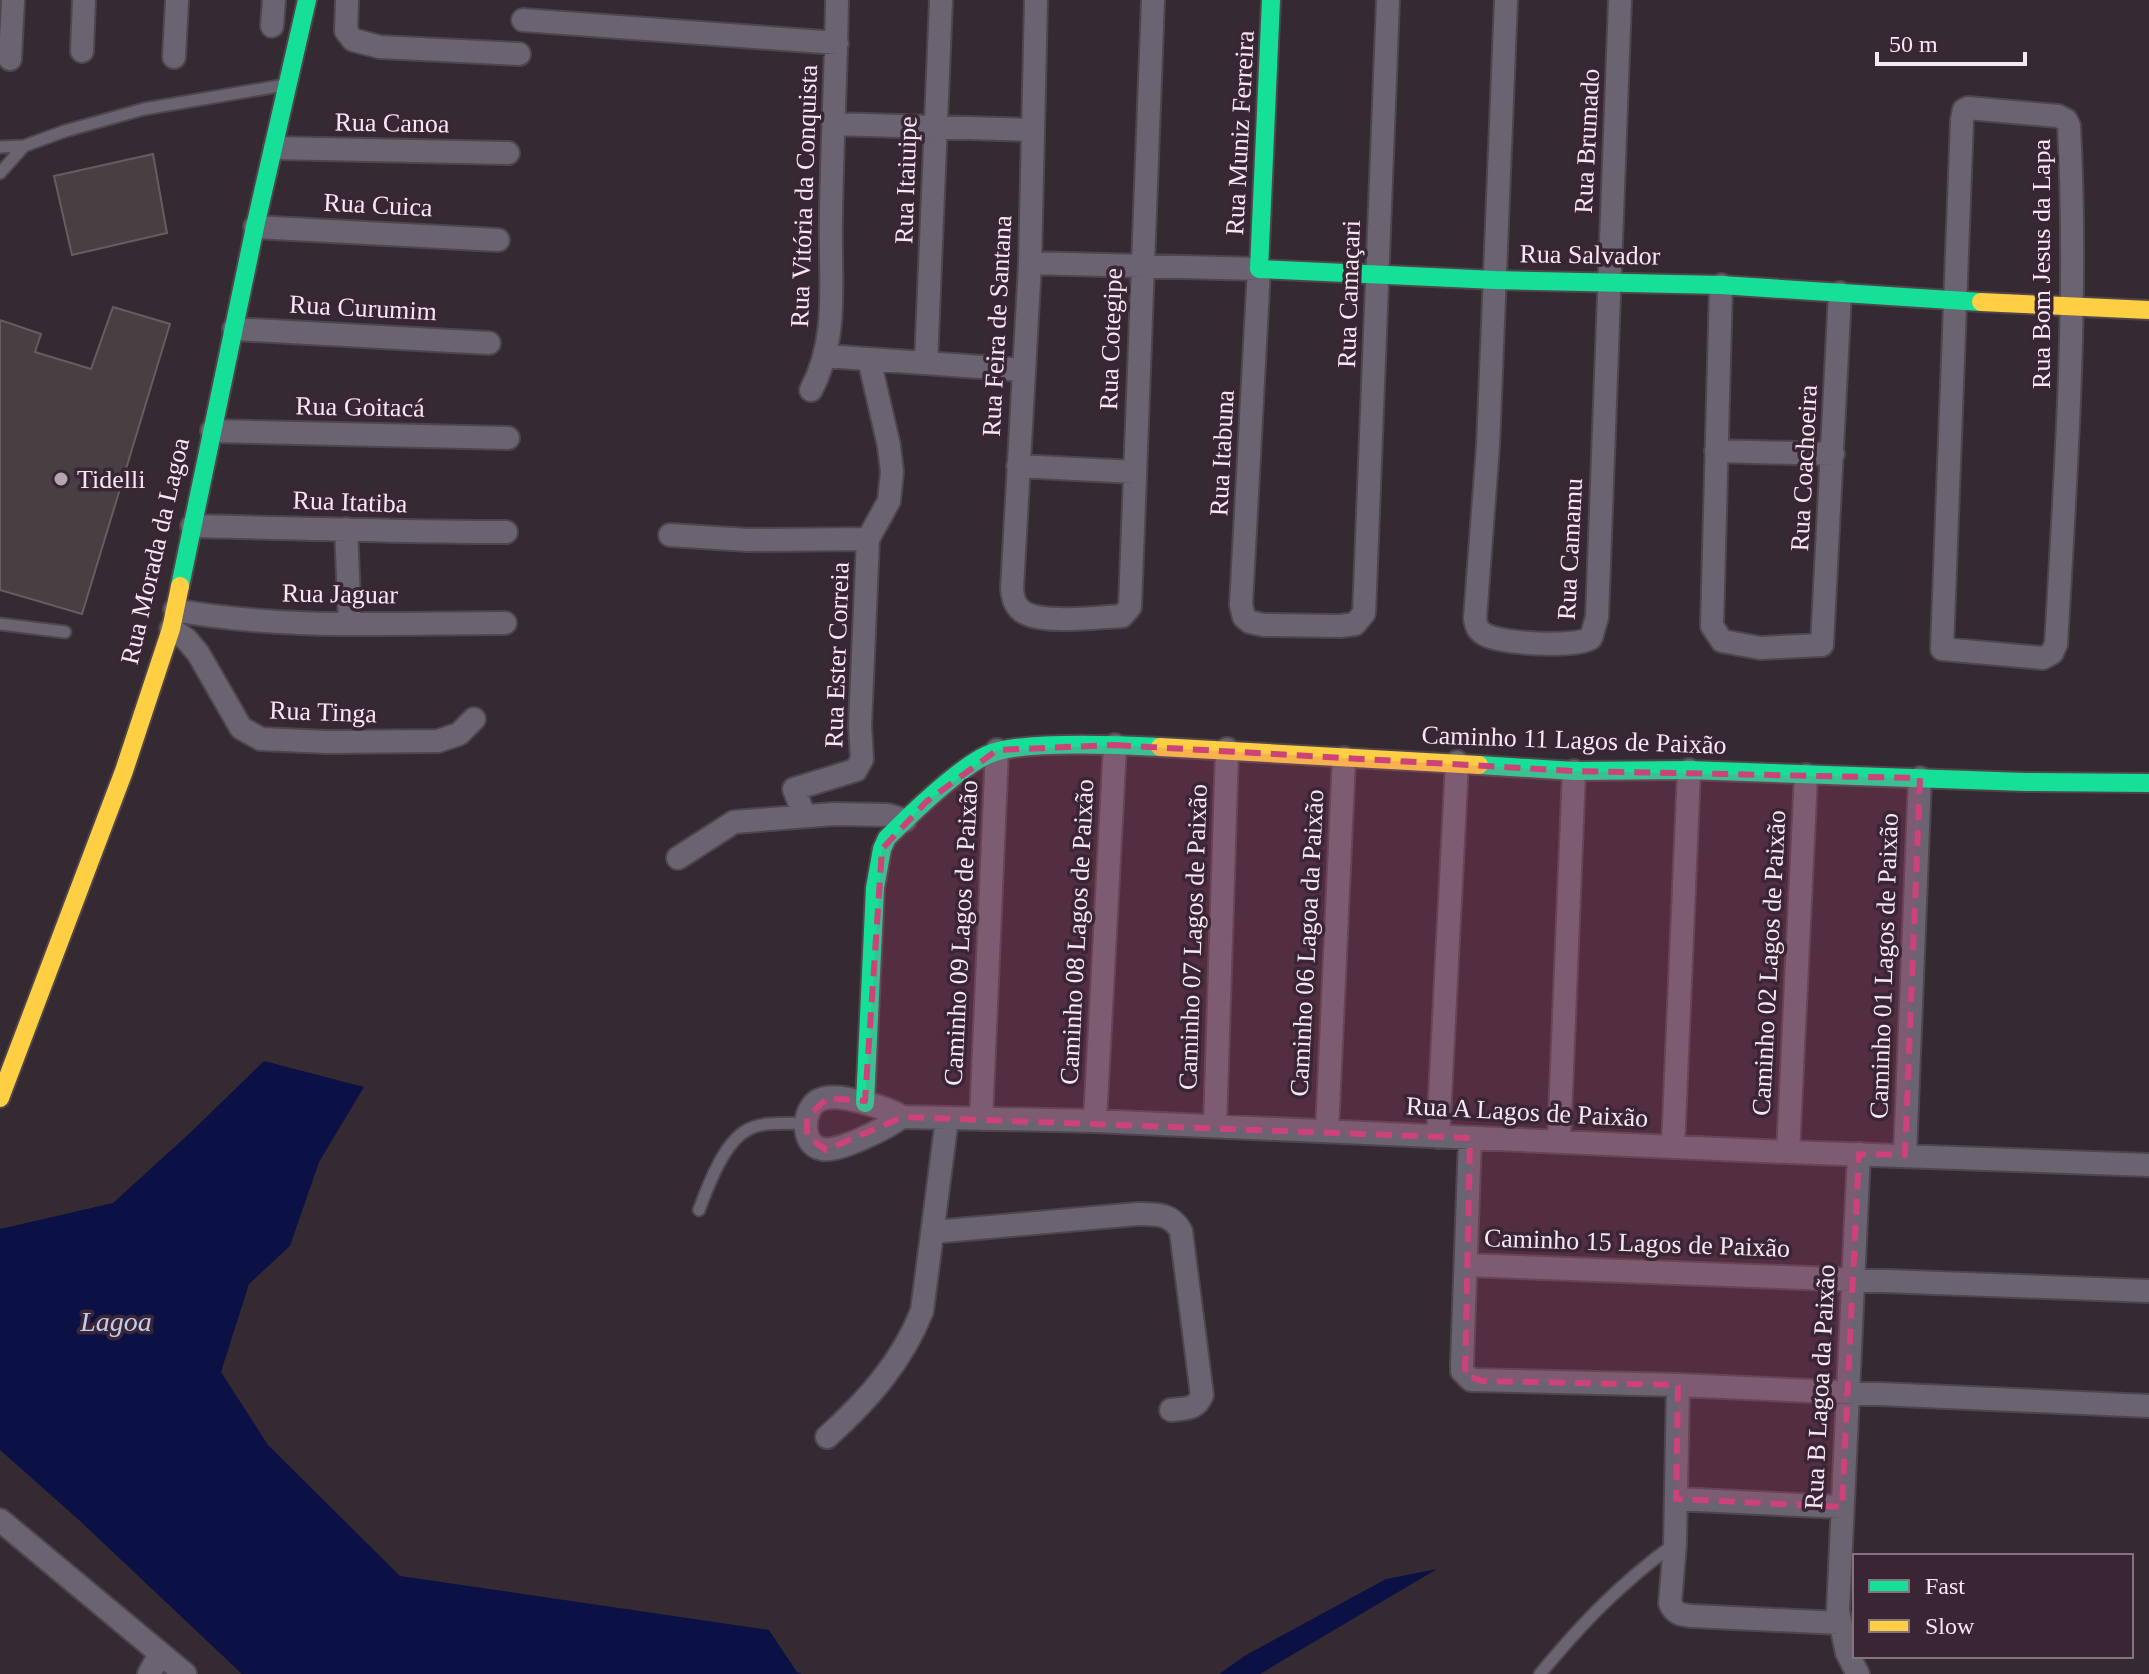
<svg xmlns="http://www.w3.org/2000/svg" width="2149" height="1674" font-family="Georgia,serif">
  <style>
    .water { fill: #0b1145 }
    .building { fill: #483f43; stroke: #675c60; stroke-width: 2 }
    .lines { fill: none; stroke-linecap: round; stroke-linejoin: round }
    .lane-casing { stroke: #4f454c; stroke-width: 15 }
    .street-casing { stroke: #4f454c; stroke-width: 26 }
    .fast-casing { stroke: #4f454c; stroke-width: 22 }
    .slow-casing { stroke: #4f454c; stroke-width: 22 }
    .lane { stroke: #6a6372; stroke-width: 11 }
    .street { stroke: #6a6372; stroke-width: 22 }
    .fast { stroke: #16e098; stroke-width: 18 }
    .slow { stroke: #ffcf43; stroke-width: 18 }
    .marked { fill: #cc4279; fill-opacity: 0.2; stroke: #cc4279; stroke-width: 6; stroke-dasharray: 16 10; stroke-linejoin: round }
    .poi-dot { fill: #b2a6af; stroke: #3a2535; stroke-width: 3 }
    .labels { text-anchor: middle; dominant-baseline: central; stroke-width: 7; stroke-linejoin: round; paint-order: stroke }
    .street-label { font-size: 26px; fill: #f6e8f2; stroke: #3a2535 }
    .poi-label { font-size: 26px; fill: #f6e8f2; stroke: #3a2535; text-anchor: start }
    .water-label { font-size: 28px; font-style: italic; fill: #bfcdf2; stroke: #3a2535 }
  </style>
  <rect width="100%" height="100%" fill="#352a32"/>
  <path class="water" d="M 264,1061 L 364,1087 L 319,1162 L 290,1246 L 249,1284 L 221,1372 L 268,1445 L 400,1576 L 769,1630 L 797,1672 L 802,1674 L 242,1674 L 79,1520 L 0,1450 L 0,1229 L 113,1203 L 191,1132 Z
    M 1437,1569 L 1260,1674 L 1219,1674 L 1246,1655 L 1386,1579 Z"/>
  <path class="building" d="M 153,154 L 167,233 L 72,255 L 54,176 Z
    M 113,307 L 170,324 L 82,614 L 0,590 L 0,320 L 41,334 L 35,352 L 91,369 Z"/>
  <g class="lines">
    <defs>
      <path id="lane" d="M 0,147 L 24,146 L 65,131 L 144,109 L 285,85
        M 0,173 L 24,146
        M 0,624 L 65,632
        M 699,1210 C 708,1186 724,1141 749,1129 C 764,1121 789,1124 806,1123
        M 1540,1674 C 1584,1621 1619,1585 1674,1544"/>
      <path id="street" d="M 347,0 L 346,31 L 353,40 L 380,47 L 519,54
        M 1036,0 L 1030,263 L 1012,589 C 1013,597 1014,605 1022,611 C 1041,625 1098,617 1122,616 L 1130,607 L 1153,0
        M 1506,0 L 1488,446 L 1475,618 C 1476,625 1477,630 1484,634 C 1500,644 1576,648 1591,638 L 1597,617 L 1620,0
        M 523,20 L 837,43
        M 272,26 L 274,0
        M 82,51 L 84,0
        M 174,57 L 177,0
        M 10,59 L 13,0
        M 1968,108 L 2058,116 L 2066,120 L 2069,126 C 2078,298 2066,472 2056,644 L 2052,653 L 2043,658 L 1942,649 L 1962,120 L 1964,110 Z
        M 833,124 L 1032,130
        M 275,148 L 508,153
        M 255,227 L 498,240
        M 1030,263 L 1259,269 L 1241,605 L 1244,617 L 1250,622 L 1264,625 L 1340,626 L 1355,624 L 1364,613 L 1365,590 L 1388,0
        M 1721,285 L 1712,626 L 1722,641 L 1760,648 L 1822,645 L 1840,293
        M 234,329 L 489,343
        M 826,356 L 1023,370
        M 926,363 L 941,0
        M 811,390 C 840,336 829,275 831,215 C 832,144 836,72 837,0
        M 212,431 L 508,438
        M 1716,451 L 1833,454
        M 1018,466 L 1134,472
        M 192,526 C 297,528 401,532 506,532
        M 346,529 L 350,623
        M 670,535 L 748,540 L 868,539
        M 175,610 C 283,630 396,623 505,623
        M 171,629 L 186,639 L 198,653 L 241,728 L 261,739 L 327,742 L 438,741 L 459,734 L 474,719
        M 804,815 L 794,789 L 856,770 L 862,759 L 860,726 L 868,539 L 889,501 L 892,472 L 889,446 L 869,359
        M 678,858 L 734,822 L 834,814 L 888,815 L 905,820
        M 902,1117 C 888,1127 839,1153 822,1149 C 800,1145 802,1109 819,1100 C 832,1094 849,1099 862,1102 C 876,1106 890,1109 902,1117 L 1095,1121 L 1788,1152 L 2149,1165
        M 981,1119 L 997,750
        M 1095,1121 L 1115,745
        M 1215,1126 L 1227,749
        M 1327,1131 L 1344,758
        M 1438,1137 L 1457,762
        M 1470,1138 L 1462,1363 L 1462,1371 L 1471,1380 L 1678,1385 L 2149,1406
        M 1559,1141 L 1574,771
        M 1673,1147 L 1689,770
        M 1788,1152 L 1806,775
        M 1905,1155 L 1920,778
        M 933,1232 L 1137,1214 C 1156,1214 1171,1213 1181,1231 L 1202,1395 C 1196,1410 1186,1408 1171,1410
        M 1466,1265 L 2149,1291
        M 1678,1385 L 1675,1544 L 1670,1603 C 1674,1614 1682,1615 1692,1616 L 1839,1623
        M 827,1437 C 867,1401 902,1362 922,1311 L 947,1119
        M 1676,1499 L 1842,1507
        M 0,1520 L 185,1674
        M 149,1674 L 159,1655
        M 1858,1674 L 1847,1653 L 1838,1611 L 1859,1154"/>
      <path id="fast" d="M 1271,0 L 1259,269 L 1495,280 L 1721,285 L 1981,302
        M 180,586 L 255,227 L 307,0
        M 1479,765 L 1574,771 L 1689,770 L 2025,782 L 2149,783
        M 865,1103 L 875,888 L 882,849 L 887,838 C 911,814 957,769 987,755 C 1018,740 1122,745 1160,747"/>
      <path id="slow" d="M 1981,302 L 2149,310
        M 1160,747 L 1479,765
        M 0,1098 L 124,771 L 171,629 L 180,586"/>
    </defs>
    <use href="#lane" class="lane-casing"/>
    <use href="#street" class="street-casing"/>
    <use href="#fast" class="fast-casing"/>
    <use href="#slow" class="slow-casing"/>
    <use href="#lane" class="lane"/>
    <use href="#street" class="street"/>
    <use href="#fast" class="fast"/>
    <use href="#slow" class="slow"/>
  </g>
  <path class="marked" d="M 1115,745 L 1574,771 L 1920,778 L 1905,1155 L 1859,1154 L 1842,1507 L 1676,1499 L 1678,1385 L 1482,1381 L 1465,1375 L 1470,1138 L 903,1117 L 826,1150 L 807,1136 L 807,1118 L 827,1098 L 865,1101 L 882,849 L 926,802 L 997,750 Z"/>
  <circle class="poi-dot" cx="61" cy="479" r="8"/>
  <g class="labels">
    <g class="street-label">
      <text transform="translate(392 123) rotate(1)">Rua Canoa</text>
      <text transform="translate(1240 133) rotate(-87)">Rua Muniz Ferreira</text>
      <text transform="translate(1587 141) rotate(-87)">Rua Brumado</text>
      <text transform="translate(906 180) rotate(-88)">Rua Itaiuipe</text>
      <text transform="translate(804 196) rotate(-88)">Rua Vitória da Conquista</text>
      <text transform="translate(378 205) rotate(3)">Rua Cuica</text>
      <text transform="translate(1590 255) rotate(1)">Rua Salvador</text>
      <text transform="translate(2041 264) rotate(-90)">Rua Bom Jesus da Lapa</text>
      <text transform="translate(1349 294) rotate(-88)">Rua Camaçari</text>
      <text transform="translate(363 308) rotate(3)">Rua Curumim</text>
      <text transform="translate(997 326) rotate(-87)">Rua Feira de Santana</text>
      <text transform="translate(1111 339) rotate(-88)">Rua Cotegipe</text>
      <text transform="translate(360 407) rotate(1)">Rua Goitacá</text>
      <text transform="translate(1222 453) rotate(-87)">Rua Itabuna</text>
      <text transform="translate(1804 468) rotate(-87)">Rua Coachoeira</text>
      <text transform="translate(350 502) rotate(2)">Rua Itatiba</text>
      <text transform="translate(1570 549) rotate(-87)">Rua Camamu</text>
      <text transform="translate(155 551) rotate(-77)">Rua Morada da Lagoa</text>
      <text transform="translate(340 594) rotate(1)">Rua Jaguar</text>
      <text transform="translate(837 655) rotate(-88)">Rua Ester Correia</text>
      <text transform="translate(323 712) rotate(2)">Rua Tinga</text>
      <text transform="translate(1574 740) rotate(2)">Caminho 11 Lagos de Paixão</text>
      <text transform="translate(1077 932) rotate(-87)">Caminho 08 Lagos de Paixão</text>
      <text transform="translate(961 933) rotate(-87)">Caminho 09 Lagos de Paixão</text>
      <text transform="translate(1193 937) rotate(-88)">Caminho 07 Lagos de Paixão</text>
      <text transform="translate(1307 943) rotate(-87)">Caminho 06 Lagoa da Paixão</text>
      <text transform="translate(1769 963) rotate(-87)">Caminho 02 Lagos de Paixão</text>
      <text transform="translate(1884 966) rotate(-88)">Caminho 01 Lagos de Paixão</text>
      <text transform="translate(1527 1112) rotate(3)">Rua A Lagos de Paixão</text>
      <text transform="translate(1637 1243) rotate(2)">Caminho 15 Lagos de Paixão</text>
      <text transform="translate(1820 1387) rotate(-87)">Rua B Lagoa da Paixão</text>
    </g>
    <g class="poi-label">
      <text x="77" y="479">Tidelli</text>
    </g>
    <g class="water-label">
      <text x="116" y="1321">Lagoa</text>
    </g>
  </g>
  <rect x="1853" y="1554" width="280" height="104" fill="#3a2535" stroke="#857381" stroke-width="2"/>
  <rect x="1869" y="1580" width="40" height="12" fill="#16e098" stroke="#857381" stroke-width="2"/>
  <text x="1925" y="1594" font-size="24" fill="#f6e8f2">Fast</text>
  <rect x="1869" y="1620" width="40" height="12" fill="#ffcf43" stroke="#857381" stroke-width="2"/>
  <text x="1925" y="1634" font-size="24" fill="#f6e8f2">Slow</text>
  <path d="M1877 52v12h148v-12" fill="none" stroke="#f6e8f2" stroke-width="4"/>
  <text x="1889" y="52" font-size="24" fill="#f6e8f2" stroke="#3a2535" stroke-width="6" paint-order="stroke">50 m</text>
</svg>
